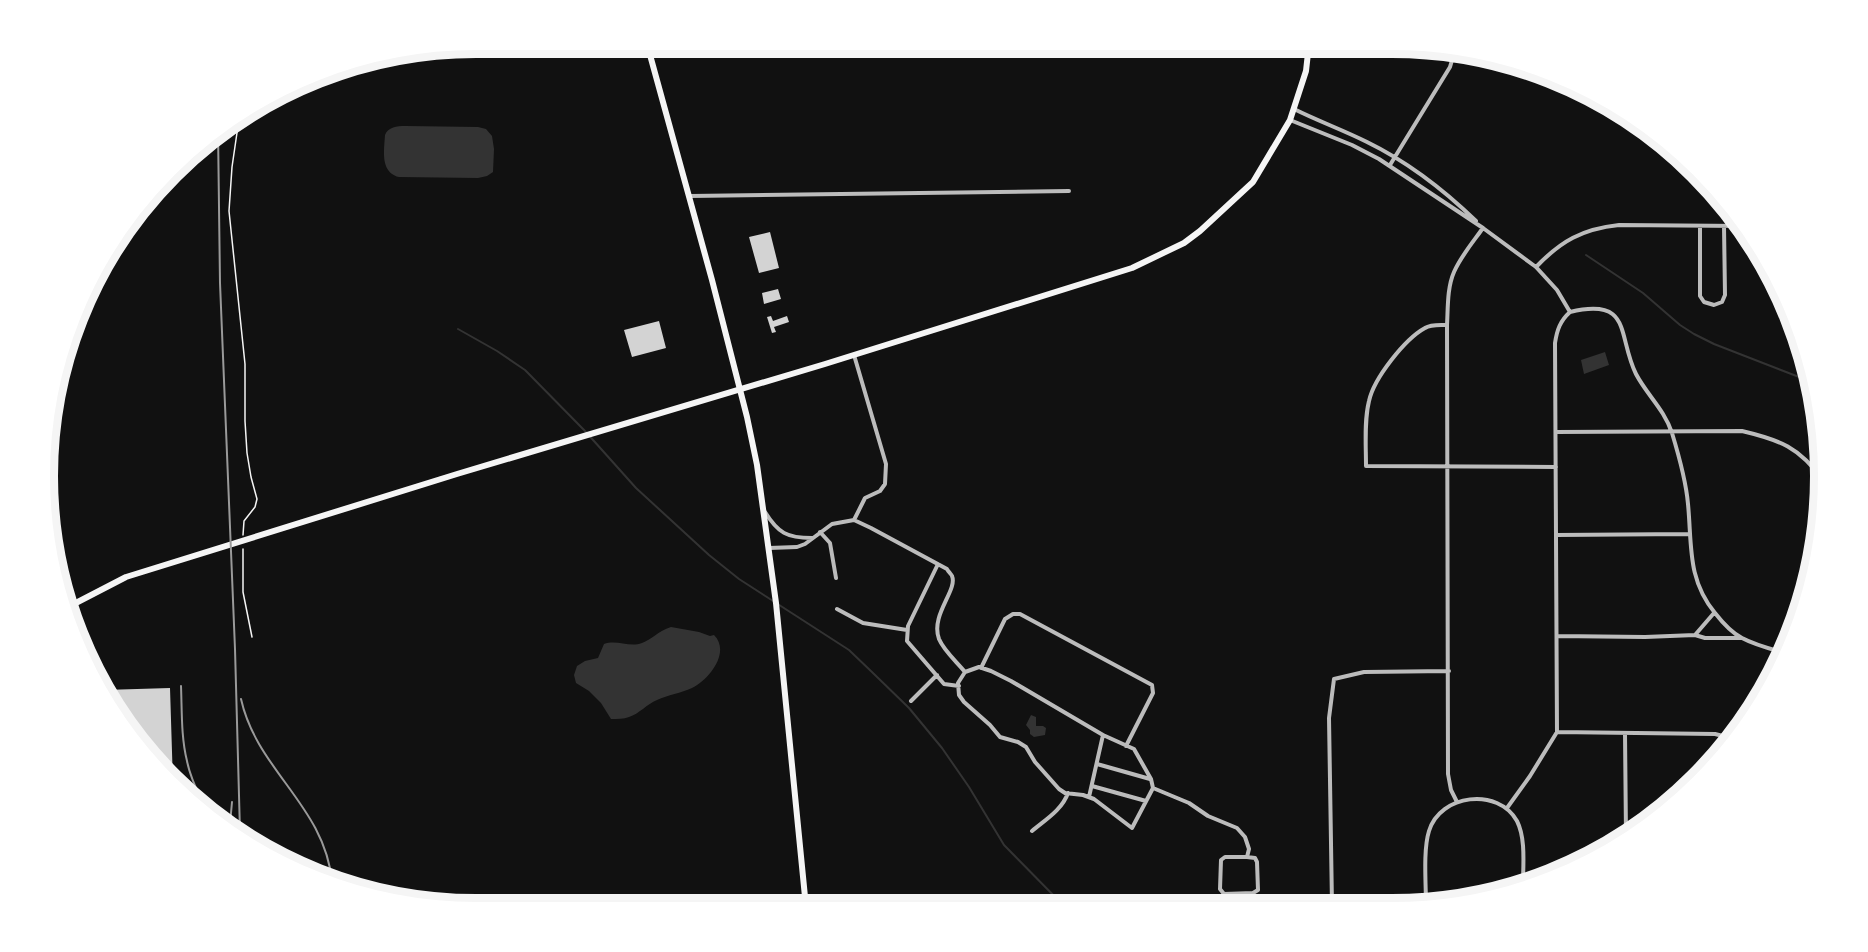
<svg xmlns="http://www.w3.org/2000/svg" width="1868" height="952" font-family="Inter,sans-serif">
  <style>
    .water { fill: #333 }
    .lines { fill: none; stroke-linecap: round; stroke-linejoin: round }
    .stream { stroke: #333; stroke-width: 2 }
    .building { fill: #d3d3d3 }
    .path { stroke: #f5f5f5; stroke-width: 1.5 }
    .minor { stroke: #bcbcbc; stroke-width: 4 }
    .secondary { stroke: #f5f5f5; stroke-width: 6 }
    .primary { stroke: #f5f5f5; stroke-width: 6 }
    .rail { stroke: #9a9a9a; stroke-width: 2 }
    .rim { fill: none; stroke: #f5f5f5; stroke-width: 8 }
  </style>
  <rect width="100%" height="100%" fill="#111"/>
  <path class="water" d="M 405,126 L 478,127 L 486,129 L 492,136 L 494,149 L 493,172 L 487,176 L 478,178 L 399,177 C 380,172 384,151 385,135 C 388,127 397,126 405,126 Z
    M 1605,352 L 1609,365 L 1584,374 L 1581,360 Z
    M 671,627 L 699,632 L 710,636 L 714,635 C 731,652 709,680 692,688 C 681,693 668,695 657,700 C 647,704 639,714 629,717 C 624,719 617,719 611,719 L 601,703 L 589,691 L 576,683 L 574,675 L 577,666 L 585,661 L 598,658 L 604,644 C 617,639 629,648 642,643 C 651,640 658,631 671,627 Z
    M 1031,715 L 1036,717 L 1036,726 L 1043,726 L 1046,728 L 1045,735 L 1034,737 L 1030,734 L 1030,730 L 1026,725 Z"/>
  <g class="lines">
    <path class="stream" d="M 1586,255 L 1643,293 L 1680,325 L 1694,334 L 1714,344 L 1812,382
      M 458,329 L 497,351 L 525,370 L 585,431 L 636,488 L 709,555 L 739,579 L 849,650 L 874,674 L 909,708 L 942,748 L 969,787 L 1004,845 L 1064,906"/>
  </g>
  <path class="building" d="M 770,232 L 779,268 L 759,273 L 749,237 Z
    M 778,289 L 781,299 L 764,304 L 762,293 Z
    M 771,316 L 773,321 L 787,316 L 789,322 L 774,327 L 776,332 L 772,333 L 767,317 Z
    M 659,321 L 666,348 L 632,357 L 624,330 Z
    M 170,688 L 173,784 L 104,690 Z"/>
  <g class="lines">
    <path class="path" d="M 239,119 L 232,167 L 229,211 L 245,364 L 245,421 L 247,453 L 251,477 L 257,499 L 255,507 L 244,521 L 243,535
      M 243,549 L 243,592 L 252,637"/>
    <path class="minor" d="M 1294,109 C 1318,121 1343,130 1367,142 C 1408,162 1443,189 1476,221
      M 1290,120 L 1352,145 L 1379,159 L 1483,228 L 1536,267 L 1557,290 L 1570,312 C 1560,321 1557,330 1555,343 L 1557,732 L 1530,776 L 1507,808
      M 1390,165 L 1450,67 L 1455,50
      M 690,196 L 1069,191
      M 1700,226 L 1700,296 L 1704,302 L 1714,305 L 1722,302 L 1725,295 L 1724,226
      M 1536,267 C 1561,241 1582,229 1619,225 L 1743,226
      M 1570,312 C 1633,297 1617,336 1636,374 C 1647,395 1664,409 1672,433 C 1679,456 1686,481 1688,504 C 1692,545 1687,579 1715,613 C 1722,622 1732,633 1742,638 C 1755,645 1771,649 1785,653
      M 1447,325 C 1440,325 1431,324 1425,328 C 1405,339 1374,378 1369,401 C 1364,421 1366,445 1366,466 L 1556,467
      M 1556,432 L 1742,431 C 1780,440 1799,447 1823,480
      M 765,512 C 778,533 787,538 812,538
      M 854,520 L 865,498 L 880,491 L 885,484 L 886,464 L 854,355
      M 820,532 L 830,543 L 836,578
      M 1556,535 L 1689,534
      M 769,548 L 797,547 L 805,544 L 832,524 L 854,520 L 871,528 L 947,569 C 947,570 952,575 952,576 C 958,590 930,615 939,639 C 944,651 957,662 965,672
      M 938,564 L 908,626 L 907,641 L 944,684 L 959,686
      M 837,609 L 863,623 L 907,630
      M 1695,635 L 1705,638 L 1742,638
      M 1557,636 L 1645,637 L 1695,635 L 1714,613
      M 979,667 L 991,671 L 1011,681 L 1103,735 L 1134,749 L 1151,779 L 1153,788 L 1132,828 L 1094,799 L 1083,795 L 1065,793 L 1059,789 L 1035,762 L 1026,747 L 1018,742 L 1000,737 L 990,725 L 964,702 L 959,695 L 958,683 L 965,672 Z
      M 981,668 L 1005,619 L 1013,614 L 1020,614 L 1152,685 L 1153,693 L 1126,746
      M 911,701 L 937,675
      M 1557,732 L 1715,734 L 1735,739
      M 1625,733 L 1626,836
      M 1097,764 L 1150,779
      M 1092,786 L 1146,801
      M 1153,788 L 1189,803 L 1208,816 L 1237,828 L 1245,837 L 1249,849 L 1247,857
      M 1089,797 L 1103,735
      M 1457,802 L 1451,790 L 1448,774 L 1447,325 C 1448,308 1447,288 1454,272 C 1461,256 1473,242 1483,228
      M 1032,831 C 1045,820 1062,810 1068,793
      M 1225,857 L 1247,857 L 1255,858 L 1257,862 L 1258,890 L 1253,893 L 1224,894 L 1220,889 L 1221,860 Z
      M 1332,905 L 1329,718 L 1334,679 L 1364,672 L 1449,671
      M 1426,905 C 1426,884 1423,850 1429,831 C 1440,794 1498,787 1517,821 C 1526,839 1523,865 1523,885"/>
    <path class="secondary" d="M 70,606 L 126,577 L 457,474 L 825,364 L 1132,268 L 1184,243 L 1200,231 L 1253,182 L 1290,120 L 1306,71 L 1309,44"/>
    <path class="primary" d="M 647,44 L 712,280 L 747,417 L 757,465 L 776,603 L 806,907"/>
    <path class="rail" d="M 218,130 L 220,283 L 235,649 L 240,832
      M 181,686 C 182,711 181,737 187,761 C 190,777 197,791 204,806
      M 241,699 C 257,771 325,806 332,882
      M 230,824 L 232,802"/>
  </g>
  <path d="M0 0H1868V952H0ZM476 54H1392A422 422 0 0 1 1814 476V476A422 422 0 0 1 1392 898H476A422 422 0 0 1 54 476V476A422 422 0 0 1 476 54Z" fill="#fff" fill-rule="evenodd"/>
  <path class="rim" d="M476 54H1392A422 422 0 0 1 1814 476V476A422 422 0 0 1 1392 898H476A422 422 0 0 1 54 476V476A422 422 0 0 1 476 54Z"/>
</svg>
